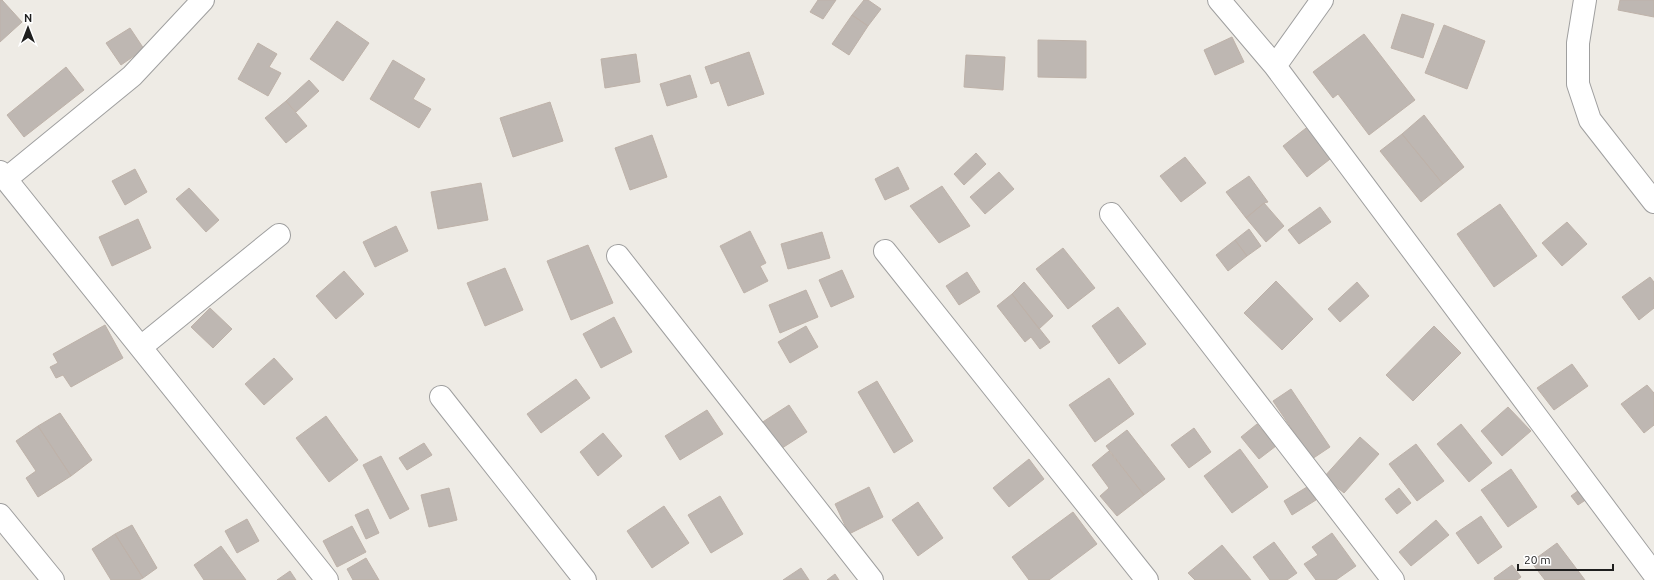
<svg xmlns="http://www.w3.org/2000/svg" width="1654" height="580" font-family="Ubuntu,sans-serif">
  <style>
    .building { fill: #beb7b2; stroke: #beb2a9 }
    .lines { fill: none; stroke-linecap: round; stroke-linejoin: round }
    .minor-casing { stroke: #9f9f9f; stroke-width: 24 }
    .minor { stroke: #fff; stroke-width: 22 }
  </style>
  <rect width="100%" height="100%" fill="#eeebe5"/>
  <path class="building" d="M 0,0 L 2,0 L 22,22 L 0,42 Z
    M 818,0 L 836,0 L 823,19 L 810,12 Z
    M 864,0 L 868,0 L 881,9 L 868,26 L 852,15 Z
    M 1620,0 L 1654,0 L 1654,17 L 1618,10 Z
    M 1402,14 L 1434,24 L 1423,58 L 1391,48 Z
    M 852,15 L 868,26 L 849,55 L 832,44 Z
    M 337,21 L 369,43 L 343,81 L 310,59 Z
    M 1444,25 L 1485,41 L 1467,89 L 1425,73 Z
    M 130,28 L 144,49 L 121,65 L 106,43 Z
    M 1364,34 L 1415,100 L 1369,135 L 1338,94 L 1333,98 L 1313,72 Z
    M 1232,37 L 1244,62 L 1215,75 L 1204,50 Z
    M 1038,40 L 1086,41 L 1086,78 L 1038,77 Z
    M 258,43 L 277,54 L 269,67 L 281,73 L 268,96 L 238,79 Z
    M 749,52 L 764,94 L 728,106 L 719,81 L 711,84 L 705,67 Z
    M 636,54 L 640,82 L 605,88 L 601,59 Z
    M 966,55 L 1005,57 L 1003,90 L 964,87 Z
    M 393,60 L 425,79 L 413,99 L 431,109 L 419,128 L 370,99 Z
    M 66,67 L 84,90 L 24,137 L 7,115 Z
    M 690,75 L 697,97 L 667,106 L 660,84 Z
    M 309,80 L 319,91 L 296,112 L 286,101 Z
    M 286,101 L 307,126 L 286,143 L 265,118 Z
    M 550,102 L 563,141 L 513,157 L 500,118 Z
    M 1424,115 L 1464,167 L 1443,184 L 1402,134 Z
    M 1310,125 L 1334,156 L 1307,177 L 1283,146 Z
    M 1402,134 L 1443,184 L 1421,202 L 1380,151 Z
    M 652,135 L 667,177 L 630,190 L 615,148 Z
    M 976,153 L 986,164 L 964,185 L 954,174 Z
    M 1185,157 L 1206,183 L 1181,202 L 1160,176 Z
    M 898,167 L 909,189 L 885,200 L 875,179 Z
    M 135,169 L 147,192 L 125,205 L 112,181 Z
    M 999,172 L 1014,189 L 985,214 L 970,197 Z
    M 1249,176 L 1268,202 L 1264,203 L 1246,218 L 1226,192 Z
    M 481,183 L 488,220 L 438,229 L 431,192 Z
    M 942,186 L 970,226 L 939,243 L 910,206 Z
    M 189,188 L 219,220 L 206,232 L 176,199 Z
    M 1264,203 L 1284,226 L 1266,242 L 1246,218 Z
    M 1500,204 L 1537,256 L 1494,287 L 1457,234 Z
    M 1320,207 L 1331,222 L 1299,244 L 1288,230 Z
    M 138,219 L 151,248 L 112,266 L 99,237 Z
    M 1567,222 L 1587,244 L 1562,266 L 1542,243 Z
    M 396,226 L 408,251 L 375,267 L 363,242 Z
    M 1249,229 L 1261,246 L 1247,256 L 1235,240 Z
    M 750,231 L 766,263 L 760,266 L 768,281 L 744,293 L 720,246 Z
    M 822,232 L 830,258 L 788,269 L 781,244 Z
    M 1235,240 L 1247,256 L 1228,271 L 1216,255 Z
    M 588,245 L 613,303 L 571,320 L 547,261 Z
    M 1063,248 L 1095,288 L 1068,309 L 1036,269 Z
    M 505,268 L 523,310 L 485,326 L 467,283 Z
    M 842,270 L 854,297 L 831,307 L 819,280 Z
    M 344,271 L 364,294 L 336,319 L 316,296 Z
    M 967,272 L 980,292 L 959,305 L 946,286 Z
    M 1650,277 L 1654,282 L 1654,308 L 1639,320 L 1622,297 Z
    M 1276,281 L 1313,319 L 1282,350 L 1244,313 Z
    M 1024,282 L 1053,316 L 1039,329 L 1012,294 Z
    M 1357,282 L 1369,296 L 1340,322 L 1328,309 Z
    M 806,290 L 818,317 L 780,333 L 769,305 Z
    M 1012,294 L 1050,342 L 1040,349 L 1031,337 L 1025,342 L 997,306 Z
    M 1118,307 L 1146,344 L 1119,364 L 1092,326 Z
    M 210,308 L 232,329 L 213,348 L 191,327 Z
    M 614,317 L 632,352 L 601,368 L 583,334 Z
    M 105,325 L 123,358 L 71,387 L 63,375 L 56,378 L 50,367 L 58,363 L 53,354 Z
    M 806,326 L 818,347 L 790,363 L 778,342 Z
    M 1434,326 L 1461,353 L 1413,401 L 1386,375 Z
    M 274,358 L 293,379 L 264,405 L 245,384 Z
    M 1572,364 L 1588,386 L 1554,410 L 1537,388 Z
    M 1109,378 L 1134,414 L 1095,442 L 1069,405 Z
    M 576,379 L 590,398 L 541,433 L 527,414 Z
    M 877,381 L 913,441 L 894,453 L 858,392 Z
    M 1647,385 L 1654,393 L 1654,425 L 1644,433 L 1621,404 Z
    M 1291,389 L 1330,447 L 1312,459 L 1273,401 Z
    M 789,405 L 807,432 L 776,452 L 758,425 Z
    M 1508,407 L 1531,431 L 1502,456 L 1481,431 Z
    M 707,410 L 723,434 L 680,460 L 665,436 Z
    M 60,413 L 92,460 L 71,476 L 38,426 Z
    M 326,416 L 358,460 L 329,482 L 296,438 Z
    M 1257,424 L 1276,446 L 1259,459 L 1241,437 Z
    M 1461,424 L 1492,463 L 1469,482 L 1437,444 Z
    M 38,426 L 71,476 L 38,497 L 26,478 L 36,471 L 16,441 Z
    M 1194,428 L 1211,452 L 1189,468 L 1171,445 Z
    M 1127,430 L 1165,479 L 1144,495 L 1106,446 Z
    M 603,433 L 622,456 L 598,476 L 580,452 Z
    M 1360,437 L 1379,454 L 1344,493 L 1324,477 Z
    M 424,443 L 432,455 L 407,470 L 399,458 Z
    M 1416,444 L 1444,481 L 1417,501 L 1389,464 Z
    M 1240,449 L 1268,487 L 1232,513 L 1204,476 Z
    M 1109,451 L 1144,495 L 1117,516 L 1100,496 L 1109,488 L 1092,465 Z
    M 381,456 L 409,509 L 390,519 L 363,465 Z
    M 1029,459 L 1044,479 L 1009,507 L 993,488 Z
    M 1511,469 L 1537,507 L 1508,527 L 1481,490 Z
    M 869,487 L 883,517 L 849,534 L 835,504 Z
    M 1307,487 L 1316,500 L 1292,515 L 1284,501 Z
    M 1583,487 L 1590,497 L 1578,505 L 1571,496 Z
    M 449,488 L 457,520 L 429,527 L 421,495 Z
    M 1399,488 L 1411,503 L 1397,514 L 1385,499 Z
    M 720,496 L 743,534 L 711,553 L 688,515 Z
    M 918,502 L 943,538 L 918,556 L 892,520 Z
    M 664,506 L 689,543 L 652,568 L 627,531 Z
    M 368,509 L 379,533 L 366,539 L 355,515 Z
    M 1073,512 L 1097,544 L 1049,580 L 1029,580 L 1012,557 Z
    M 1481,516 L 1502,547 L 1478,564 L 1456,533 Z
    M 247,519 L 259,541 L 237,553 L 225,531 Z
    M 1436,520 L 1449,535 L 1411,566 L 1399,552 Z
    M 132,525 L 157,568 L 143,578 L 115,534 Z
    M 352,526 L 366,552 L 337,567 L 323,541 Z
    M 1332,533 L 1356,566 L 1336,580 L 1316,580 L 1304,564 L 1318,555 L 1312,547 Z
    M 115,534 L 143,578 L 139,580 L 111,580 L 92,549 Z
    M 1274,542 L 1297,573 L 1287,580 L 1270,580 L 1253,557 Z
    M 1557,543 L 1585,580 L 1545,580 L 1531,562 Z
    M 1222,545 L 1251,580 L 1195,580 L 1188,573 Z
    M 221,546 L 246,580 L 204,580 L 194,565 Z
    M 366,558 L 379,580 L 353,580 L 347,569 Z
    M 1512,565 L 1521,577 L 1517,580 L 1495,580 L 1494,578 Z
    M 801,568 L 809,580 L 783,580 Z
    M 290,571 L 296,580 L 277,580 Z
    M 835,574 L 839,580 L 827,580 Z"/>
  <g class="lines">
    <defs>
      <path id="minor" d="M 1219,0 L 1275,66 L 1654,574
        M 1585,0 L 1578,43 L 1578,84 L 1590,120 L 1654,202
        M 1275,66 L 1322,0
        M 0,172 L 327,580
        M 6,179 L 132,76 L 203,0
        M 1111,214 L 1393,580
        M 885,251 L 1147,580
        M 618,256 L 872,580
        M 141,347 L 279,235
        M 441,397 L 585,580
        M 0,515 L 53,580"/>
    </defs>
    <use href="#minor" class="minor-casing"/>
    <use href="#minor" class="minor"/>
  </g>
  <g transform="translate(28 28)" stroke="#ffffff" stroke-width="3" paint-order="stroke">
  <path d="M0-3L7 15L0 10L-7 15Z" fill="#1e1e1e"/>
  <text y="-6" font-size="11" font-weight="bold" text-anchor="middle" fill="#1e1e1e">N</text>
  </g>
  <path d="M1518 564v6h95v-6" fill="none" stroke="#1e1e1e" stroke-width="2"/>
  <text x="1524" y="564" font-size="12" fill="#1e1e1e" stroke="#ffffff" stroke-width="3" paint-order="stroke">20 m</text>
</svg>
